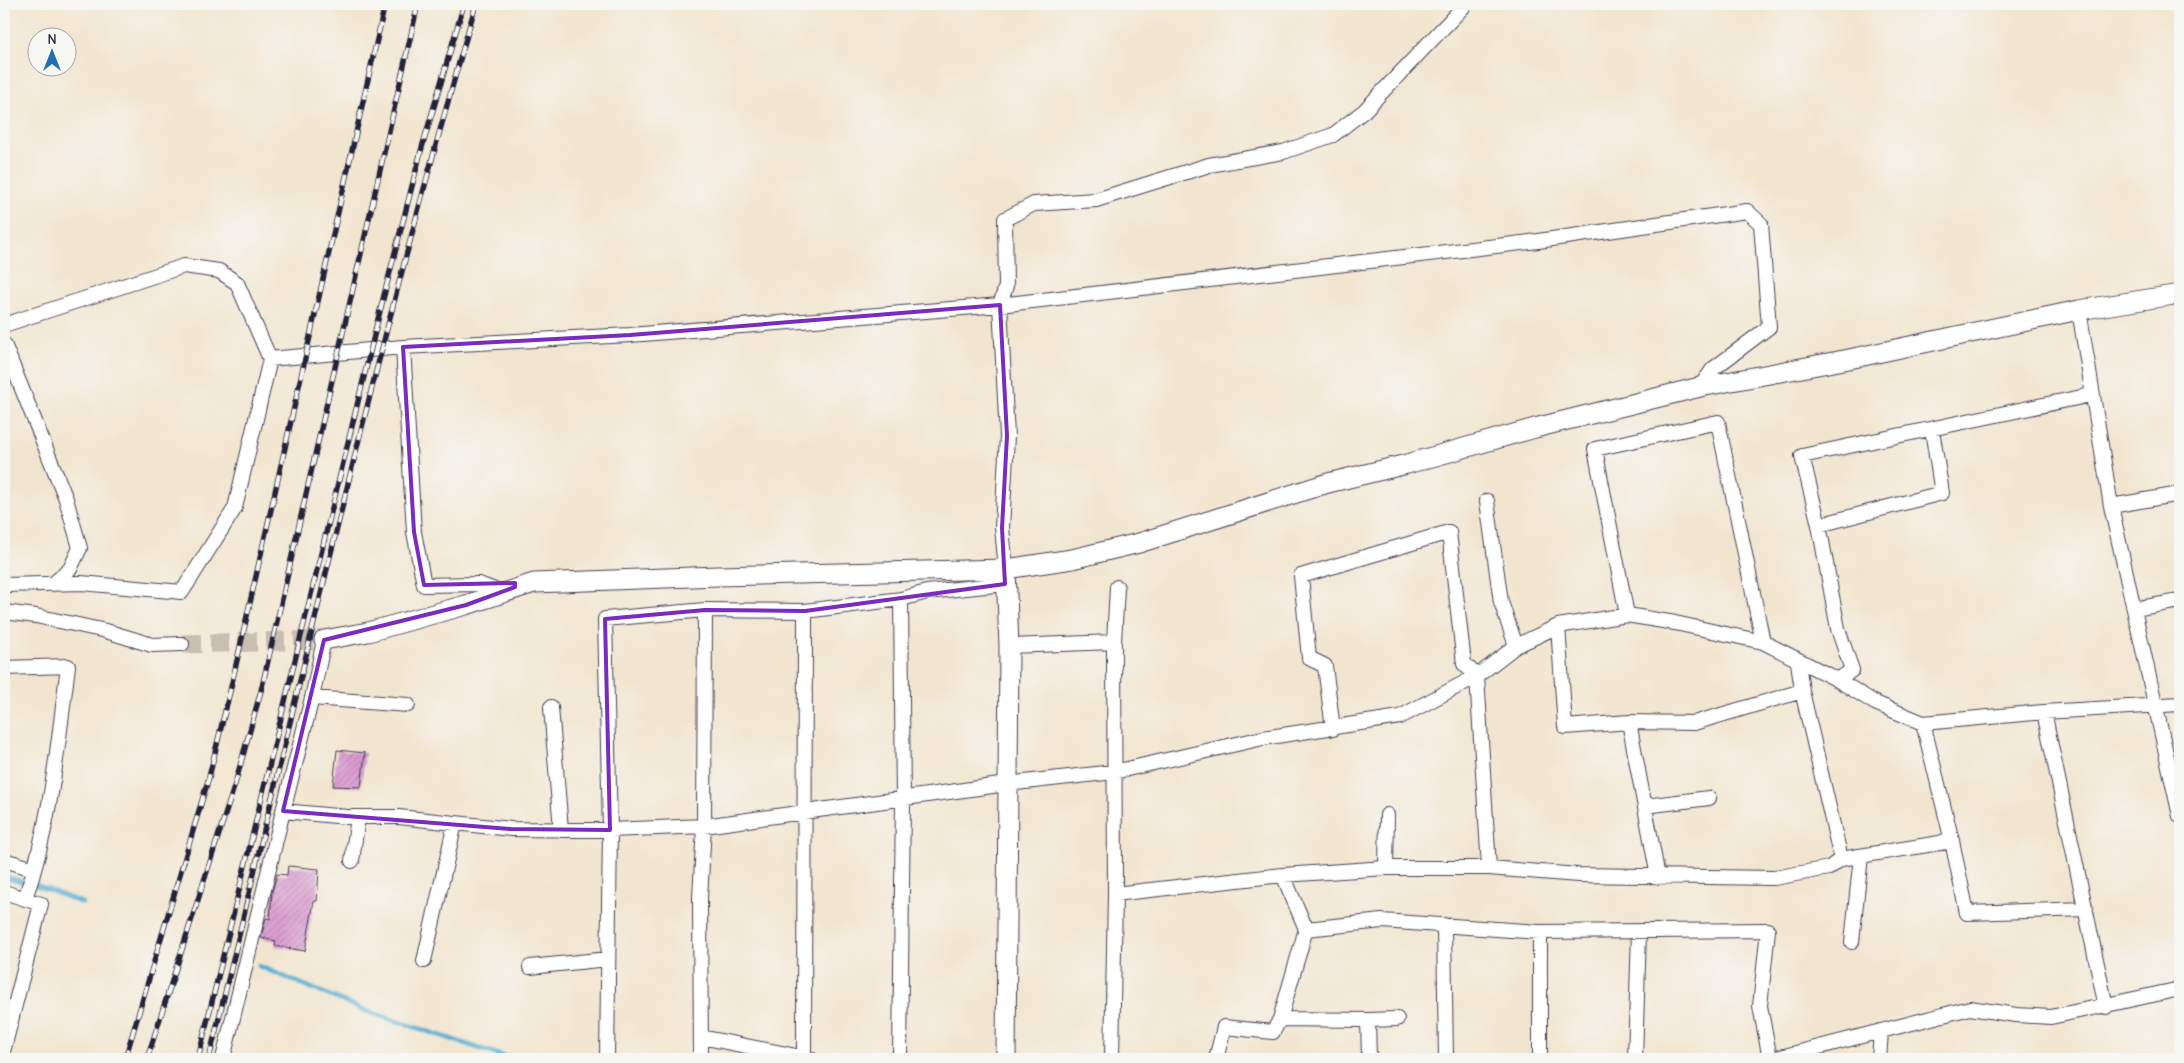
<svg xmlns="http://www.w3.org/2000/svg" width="2184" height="1063" font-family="'Comic Neue',sans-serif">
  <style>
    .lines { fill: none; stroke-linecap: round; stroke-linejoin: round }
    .stream { stroke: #57aed3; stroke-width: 5 }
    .building { fill: url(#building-hatch) }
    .secondary-tunnel { stroke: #c8beb1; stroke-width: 19; stroke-dasharray: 19 9; stroke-linecap: butt }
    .street-casing { stroke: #413f51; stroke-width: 16 }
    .secondary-casing { stroke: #413f51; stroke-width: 21 }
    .street { stroke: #fff; stroke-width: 14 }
    .secondary { stroke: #fff; stroke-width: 19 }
    .rail-casing { stroke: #22223b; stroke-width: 5.5 }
    .rail { stroke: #f6f6f2; stroke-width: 4; stroke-dasharray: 11; stroke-linecap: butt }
    .marked { fill: none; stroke: #7b2cbf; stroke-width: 4; stroke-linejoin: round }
  </style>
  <defs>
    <pattern id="building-hatch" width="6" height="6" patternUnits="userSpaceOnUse" patternTransform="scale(1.25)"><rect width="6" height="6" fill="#db9bd1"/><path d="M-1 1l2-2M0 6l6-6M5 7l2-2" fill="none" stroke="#b17eab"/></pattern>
  </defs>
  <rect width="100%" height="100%" fill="#f6f6f2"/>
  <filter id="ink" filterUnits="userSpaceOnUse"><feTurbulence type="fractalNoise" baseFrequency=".02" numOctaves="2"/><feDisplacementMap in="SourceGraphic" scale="10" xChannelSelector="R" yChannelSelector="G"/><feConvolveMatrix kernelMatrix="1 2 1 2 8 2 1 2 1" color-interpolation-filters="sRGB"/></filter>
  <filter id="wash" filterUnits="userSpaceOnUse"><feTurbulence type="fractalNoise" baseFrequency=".0096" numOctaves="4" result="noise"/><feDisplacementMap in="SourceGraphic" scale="20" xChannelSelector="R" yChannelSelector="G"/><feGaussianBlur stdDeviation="1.12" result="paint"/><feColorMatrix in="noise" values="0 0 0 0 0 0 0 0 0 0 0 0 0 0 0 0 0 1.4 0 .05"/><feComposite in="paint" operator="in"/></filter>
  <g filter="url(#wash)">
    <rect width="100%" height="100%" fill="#f2e5cf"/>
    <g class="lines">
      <path class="stream" d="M 4,877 L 39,886 L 82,903
        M 259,966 L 366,1011 L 512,1059"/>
    </g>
    <g id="blocks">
      <path class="building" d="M 337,750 L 365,753 L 361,787 L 333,786 Z
        M 288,866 L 319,869 L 317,901 L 314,901 L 305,951 L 275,946 L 276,941 L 261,938 L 266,918 L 270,919 L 272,892 L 277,874 L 287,875 Z"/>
    </g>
  </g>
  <g filter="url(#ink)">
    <use href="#blocks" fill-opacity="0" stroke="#413f51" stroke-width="1"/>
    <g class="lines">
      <path class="secondary-tunnel" d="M 182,644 L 324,640"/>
      <defs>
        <path id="street" d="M 2079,310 L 2111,506 L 2180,816
          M 4,325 L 184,266 L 219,271 L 237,283 L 270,359 L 235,508 L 182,592 L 81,583 L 4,585
          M 4,344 L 66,499 L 80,548 L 70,569 L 53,584
          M 403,347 L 414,532 L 424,585 L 479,584 L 500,592
          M 270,359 L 403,347 L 630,335 L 1000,305 L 1538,241 L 1747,211 L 1761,224 L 1769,327 L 1713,369 L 1700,387
          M 1487,501 L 1501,602 L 1516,646
          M 2111,506 L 2180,494
          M 1819,525 L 1942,493 L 1932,430
          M 1006,569 L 1002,528 L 1007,436 L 1000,305 L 1006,286 L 1005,219 L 1034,204 L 1096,200 L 1209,165 L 1283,152 L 1333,135 L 1364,111 L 1466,4
          M 2134,609 L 2180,601
          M 4,612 L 36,616 L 106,631 L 152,645 L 182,644
          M 1627,615 L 1595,449 L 1718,422 L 1763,642
          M 1558,626 L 1565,727 L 1629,722 L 1694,723 L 1802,691
          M 1009,646 L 1114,642
          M 4,668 L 68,666 C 58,744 51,824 25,899
          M 1838,680 L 1852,670 L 1838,629 L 1819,525 L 1802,456 L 2091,395
          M 312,698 L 408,705
          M 551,707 L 561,830
          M 2044,712 L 2106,1007
          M 1629,722 L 1658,877
          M 1645,806 L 1709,798
          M 283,811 L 312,698 L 324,640
          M 1952,841 L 1967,913 L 2086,909
          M 1841,859 L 1952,841 L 1923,723
          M 4,860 L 34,869
          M 352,861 L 358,817
          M 1386,868 L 1387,815
          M 1489,868 L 1578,875 L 1774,878 L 1829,868 L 1841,859 L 1802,691 L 1798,662
          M 1283,875 L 1306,929
          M 4,892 L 41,904 L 4,1048
          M 1115,894 L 1283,875 L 1386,868 L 1489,868 L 1477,676 L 1464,664 L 1449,532 L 1301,576 L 1309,658 L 1325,666 L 1333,729
          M 1444,925 L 1446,1059
          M 1540,932 L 1540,1059
          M 1852,942 L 1861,856
          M 424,961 L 455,823
          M 530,967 L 608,959
          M 1280,1019 L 1368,1020 L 1369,1059
          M 1368,1020 L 1397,1019
          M 701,1037 L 811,1059
          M 804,1058 L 805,611
          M 223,1059 L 283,811 L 347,817 L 399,817 L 511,829 L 610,830 L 704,826 L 1007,784 L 1114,772 L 1263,738 L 1400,717 L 1477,676 L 1516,646 L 1558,626 L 1627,615 L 1675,623 L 1763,642 L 1838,680 L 1875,703 L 1923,723 L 2044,712 L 2180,704
          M 607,1059 L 610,830 L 605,619 L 705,610 L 805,611 L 901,599 L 927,592 L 1005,584
          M 701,1059 L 700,898 L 704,826 L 705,610
          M 900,1059 L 903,800 L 901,599
          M 1112,1059 L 1115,894 L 1114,642 L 1117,587
          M 1216,1059 L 1224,1027 L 1273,1032 L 1280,1019 L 1306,929 L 1382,921 L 1540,932 L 1768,930 L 1760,1006 L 1770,1059
          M 1635,1059 L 1639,932
          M 1773,1059 L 1970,1008 L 2016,1015 L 2051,1017 L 2180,989
          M 1879,1059 L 1881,1032"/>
        <path id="secondary" d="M 1006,569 L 1009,646 L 1006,1059
          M 324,640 L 368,632 L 466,605 L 534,583 L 718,576 L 1006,569 L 1072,559 L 1139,543 L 1328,483 L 1407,464 L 1535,428 L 1700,387 L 1849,359 L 2079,310 L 2180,294"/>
      </defs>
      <use href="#street" class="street-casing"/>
      <use href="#secondary" class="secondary-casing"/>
      <use href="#street" class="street"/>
      <use href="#secondary" class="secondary"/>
      <defs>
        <path id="rail" d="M 125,1059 L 209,777 L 231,687 L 385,4
          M 147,1059 L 235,784 L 262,687 L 418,4
          M 198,1059 L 380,311 L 421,151 L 464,4
          M 209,1059 C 295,707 374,352 476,4"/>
      </defs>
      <use href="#rail" class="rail-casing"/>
      <use href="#rail" class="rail"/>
    </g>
  </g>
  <path class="marked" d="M 1000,305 L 1007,436 L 1002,528 L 1005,584 L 805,611 L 705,610 L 605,619 L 610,830 L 511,829 L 283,811 L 324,640 L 466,605 L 515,587 L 515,583 L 424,585 L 414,532 L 403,347 L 630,335 Z"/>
  <rect width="2184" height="1063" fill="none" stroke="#f6f6f2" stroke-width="20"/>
  <g transform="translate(52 52)"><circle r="24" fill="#f6f6f2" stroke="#a1a1a9"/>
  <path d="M0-4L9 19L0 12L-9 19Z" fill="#1f6fb2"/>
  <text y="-8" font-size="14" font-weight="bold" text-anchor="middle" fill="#22223b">N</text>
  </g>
</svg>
